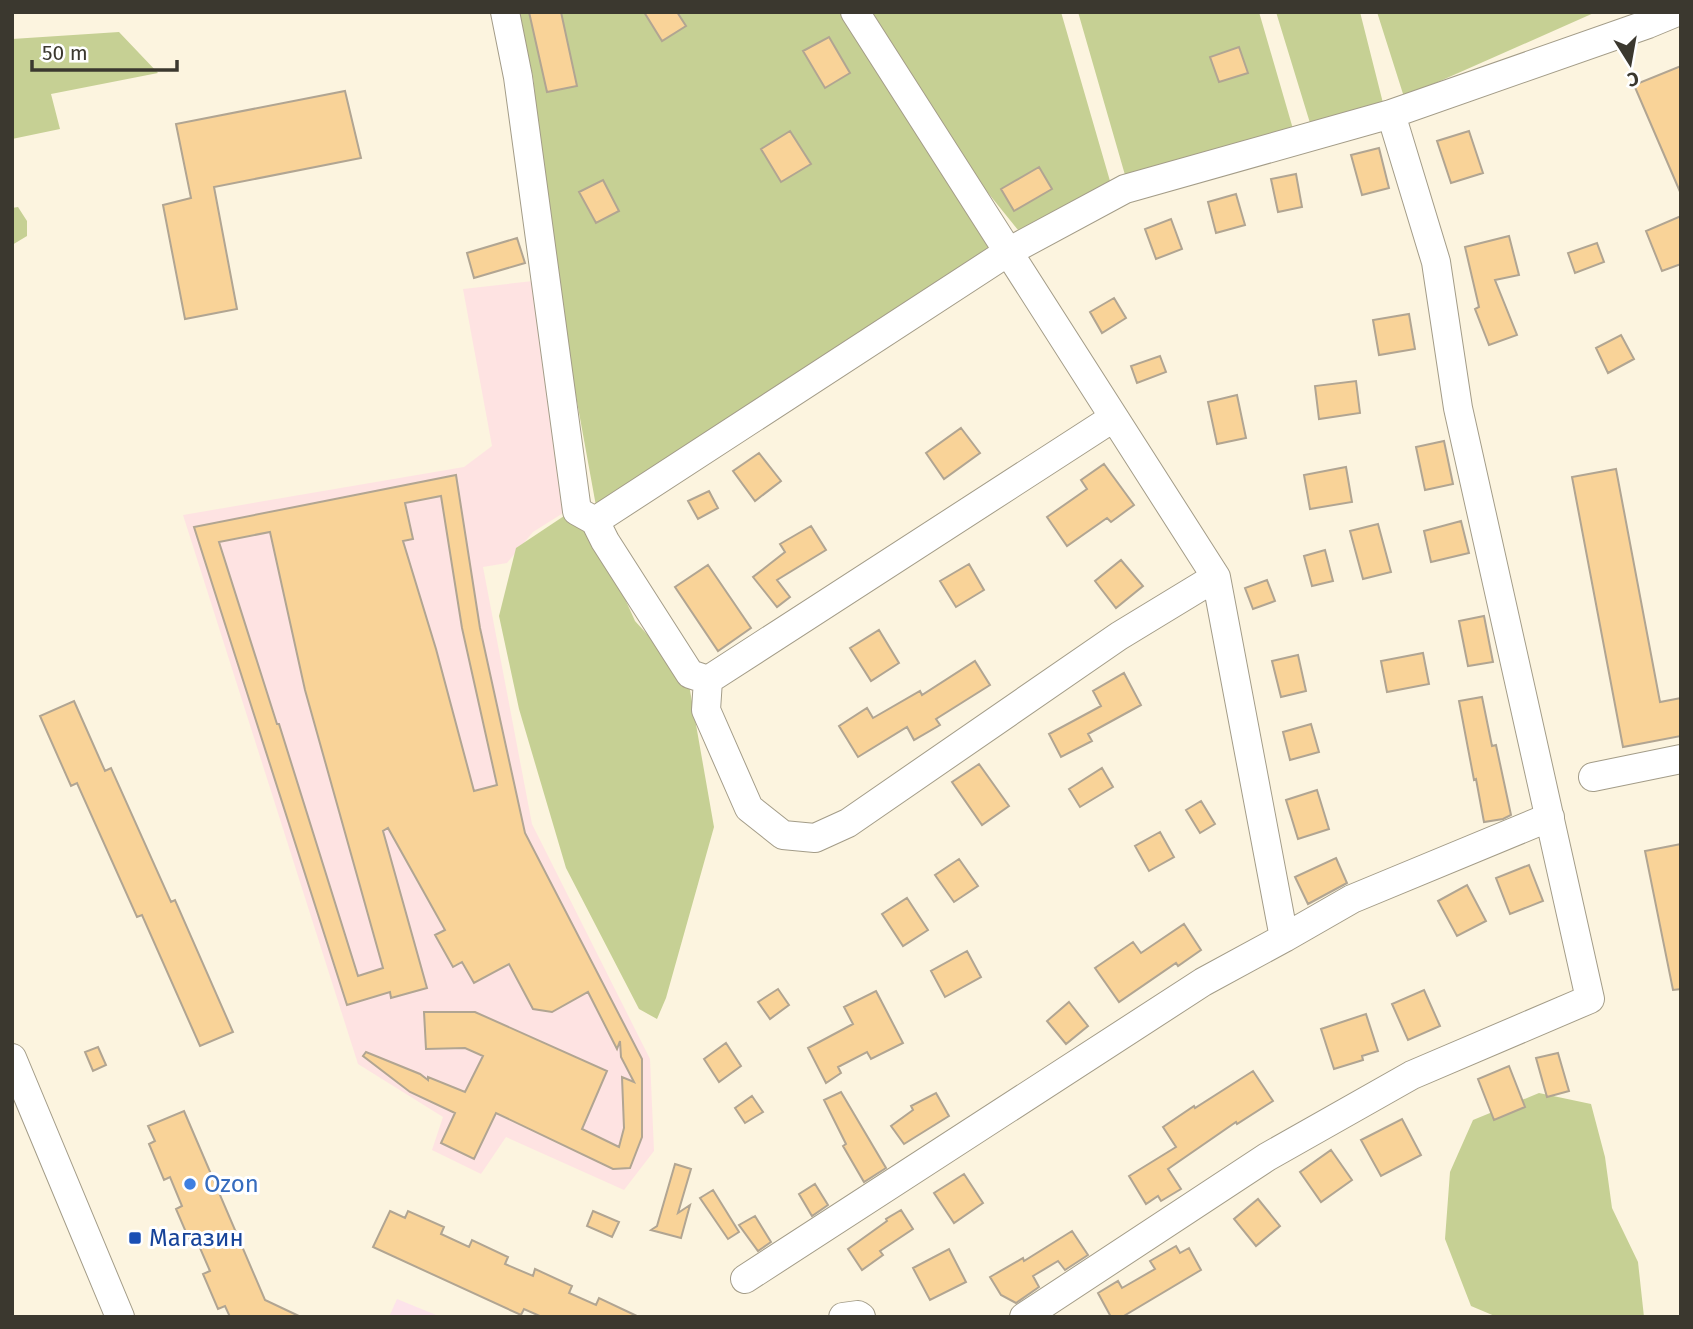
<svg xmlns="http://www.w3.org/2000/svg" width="1693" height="1329" font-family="'Fira Sans',sans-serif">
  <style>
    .commercial { fill: #fde3ea }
    .industrial { fill: #fee3e2 }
    .green { fill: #c6d094 }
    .building { fill: #f9d398; stroke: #b1a592; stroke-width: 2; fill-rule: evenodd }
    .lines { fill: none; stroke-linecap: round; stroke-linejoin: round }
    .minor-casing { stroke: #a39c88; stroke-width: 30 }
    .minor { stroke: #fff; stroke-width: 28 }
    .shop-dot { fill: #3f7fe0; stroke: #fff; stroke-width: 2.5 }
    .transit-dot { fill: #1a4fb4; stroke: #fff; stroke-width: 2.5 }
    .labels { text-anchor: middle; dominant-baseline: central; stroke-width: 6; stroke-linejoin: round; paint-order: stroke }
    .shop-label { font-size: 24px; fill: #366cbe; stroke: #fff; text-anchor: start }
    .transit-label { font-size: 24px; fill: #164399; stroke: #fff; text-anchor: start }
  </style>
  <rect width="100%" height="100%" fill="#fcf4df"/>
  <path class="commercial" d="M 397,1299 L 441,1317 L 389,1317 Z"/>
  <path class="industrial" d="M 533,281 L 568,510 L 533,532 L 507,563 L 483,567 L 532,824 L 650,1059 L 654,1151 L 624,1190 L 506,1137 L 481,1174 L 432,1150 L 443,1117 L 358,1064 L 183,515 L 464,467 L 492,446 L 463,289 Z"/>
  <path class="green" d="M 518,12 L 846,12 L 1005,244 L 596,506 L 554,275 L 533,77 Z
    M 867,12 L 1061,12 L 1110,181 L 1022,235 L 976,178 Z
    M 1078,12 L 1259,12 L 1293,129 L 1125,175 Z
    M 1276,12 L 1360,12 L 1383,103 L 1310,123 Z
    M 1377,12 L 1596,12 L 1404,97 Z
    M 119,32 L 158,73 L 51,94 L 60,129 L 12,139 L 12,39 Z
    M 18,207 L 27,221 L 27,236 L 12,245 L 12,208 Z
    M 567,514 L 597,537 L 635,621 L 688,679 L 714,827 L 666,998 L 657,1019 L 639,1009 L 566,868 L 519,709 L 499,616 L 516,548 Z
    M 1539,1093 L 1591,1104 L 1605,1157 L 1612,1208 L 1638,1262 L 1644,1317 L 1497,1317 L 1471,1306 L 1445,1239 L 1450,1172 L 1473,1120 Z"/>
  <path class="building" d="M 529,12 L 561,12 L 577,86 L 547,92 Z
    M 644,12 L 677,12 L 686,26 L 662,41 Z
    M 829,37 L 850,73 L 825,88 L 803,51 Z
    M 1239,47 L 1248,73 L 1219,82 L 1210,57 Z
    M 1681,66 L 1681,194 L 1634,85 Z
    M 345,91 L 361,158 L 214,187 L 237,309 L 185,319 L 163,205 L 191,198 L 176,124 Z
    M 790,131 L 811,164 L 781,182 L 761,149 Z
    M 1469,131 L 1483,173 L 1451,183 L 1437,141 Z
    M 1379,148 L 1389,188 L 1362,195 L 1351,155 Z
    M 1039,167 L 1052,189 L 1014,211 L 1001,189 Z
    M 1296,174 L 1302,207 L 1278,212 L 1271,179 Z
    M 603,180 L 619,211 L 596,223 L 579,192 Z
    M 1236,194 L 1245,225 L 1216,233 L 1208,202 Z
    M 1681,216 L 1681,264 L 1662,271 L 1646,231 Z
    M 1171,219 L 1182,249 L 1156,259 L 1145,229 Z
    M 1509,236 L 1519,275 L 1495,280 L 1517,335 L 1489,345 L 1475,309 L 1479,307 L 1465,247 Z
    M 517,238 L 525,263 L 474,278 L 467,253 Z
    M 1597,243 L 1604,262 L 1575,273 L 1568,253 Z
    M 1114,298 L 1126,318 L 1102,333 L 1090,312 Z
    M 1409,314 L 1415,349 L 1379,355 L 1373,320 Z
    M 1621,335 L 1634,359 L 1608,373 L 1596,348 Z
    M 1160,356 L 1166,372 L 1137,383 L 1131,366 Z
    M 1356,381 L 1360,413 L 1319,419 L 1315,386 Z
    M 1237,395 L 1246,438 L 1217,444 L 1208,402 Z
    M 961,428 L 980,453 L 944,479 L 926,453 Z
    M 1444,441 L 1453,484 L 1425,490 L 1416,447 Z
    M 759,453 L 781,481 L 755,501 L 733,471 Z
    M 1104,464 L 1134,505 L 1111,522 L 1107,518 L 1067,546 L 1047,517 L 1087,489 L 1081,480 Z
    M 1346,467 L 1352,502 L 1310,509 L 1304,475 Z
    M 1616,469 L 1660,702 L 1681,698 L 1681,736 L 1623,747 L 1572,477 Z
    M 456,475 L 480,628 L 525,833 L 642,1059 L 642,1137 L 630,1168 L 613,1169 L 496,1113 L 474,1159 L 441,1143 L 455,1113 L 410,1092 L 363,1056 L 366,1052 L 420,1074 L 428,1080 L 428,1077 L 465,1092 L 483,1056 L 465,1048 L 426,1049 L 424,1012 L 475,1012 L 607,1071 L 582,1129 L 619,1147 L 624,1128 L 622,1077 L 634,1082 L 621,1057 L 620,1041 L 617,1049 L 588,992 L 552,1012 L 533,1009 L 509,964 L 474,983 L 462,962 L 453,967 L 435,935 L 445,930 L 388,828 L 383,831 L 427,988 L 391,998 L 390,992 L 347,1005 L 194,527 ZM 441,496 L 462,628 L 497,785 L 474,791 L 436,649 L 403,541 L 413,539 L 405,503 ZM 270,532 L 305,690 L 383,968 L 358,976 L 279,724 L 277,724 L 219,542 Z
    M 709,491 L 718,508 L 698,519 L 688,501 Z
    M 1461,521 L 1469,553 L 1431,562 L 1424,531 Z
    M 1378,524 L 1391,572 L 1363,579 L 1350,531 Z
    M 811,526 L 826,550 L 777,580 L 790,597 L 777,607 L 753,577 L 785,552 L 780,544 Z
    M 1325,550 L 1333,581 L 1312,586 L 1304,556 Z
    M 1121,560 L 1143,586 L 1116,608 L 1095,581 Z
    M 969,564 L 984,590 L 956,607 L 940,581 Z
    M 708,565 L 751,628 L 718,651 L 675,587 Z
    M 1267,580 L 1275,601 L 1253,609 L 1245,588 Z
    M 1484,616 L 1493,662 L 1468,666 L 1459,621 Z
    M 879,630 L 899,663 L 871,681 L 850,648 Z
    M 1423,653 L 1429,684 L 1387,692 L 1381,661 Z
    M 1298,655 L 1306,691 L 1281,697 L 1272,661 Z
    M 975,661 L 990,685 L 936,719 L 940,725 L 914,740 L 907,727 L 858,757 L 839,726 L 867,708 L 873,718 L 920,691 L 922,695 Z
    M 1124,673 L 1141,705 L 1088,734 L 1092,741 L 1061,757 L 1049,734 L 1101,706 L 1093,691 Z
    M 1482,697 L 1492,746 L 1496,745 L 1511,815 L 1503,819 L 1484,822 L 1476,779 L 1474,780 L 1459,701 Z
    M 74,701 L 105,771 L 111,768 L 171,902 L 175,900 L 233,1032 L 200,1046 L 142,915 L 137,917 L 77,783 L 71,786 L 40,716 Z
    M 1311,724 L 1319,752 L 1290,760 L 1283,732 Z
    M 979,764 L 1009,806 L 982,825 L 952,782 Z
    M 1102,768 L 1113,787 L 1080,807 L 1069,789 Z
    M 1317,790 L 1329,829 L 1298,839 L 1286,800 Z
    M 1201,801 L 1215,824 L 1200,833 L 1186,810 Z
    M 1160,832 L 1174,857 L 1149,871 L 1135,846 Z
    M 1681,844 L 1681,989 L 1673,990 L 1645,851 Z
    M 1336,858 L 1347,883 L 1308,904 L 1295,877 Z
    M 959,859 L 978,886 L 954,902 L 935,875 Z
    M 1529,865 L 1543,901 L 1510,914 L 1496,878 Z
    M 1467,885 L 1486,921 L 1457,936 L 1438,901 Z
    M 907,898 L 928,930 L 903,946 L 882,914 Z
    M 1184,924 L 1201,950 L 1178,966 L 1176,963 L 1119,1002 L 1095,968 L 1133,942 L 1141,953 Z
    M 967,951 L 981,977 L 945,997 L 931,971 Z
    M 778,989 L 789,1005 L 770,1019 L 758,1002 Z
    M 1424,990 L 1440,1026 L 1408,1040 L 1392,1004 Z
    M 876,991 L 903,1043 L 871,1059 L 867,1052 L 838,1067 L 841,1073 L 826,1083 L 808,1048 L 853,1024 L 844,1007 Z
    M 1069,1002 L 1088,1026 L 1066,1044 L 1047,1021 Z
    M 1366,1014 L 1378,1051 L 1362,1056 L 1363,1060 L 1334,1069 L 1321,1029 Z
    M 726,1043 L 741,1066 L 719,1082 L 704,1059 Z
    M 98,1047 L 106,1065 L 93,1071 L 85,1052 Z
    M 1558,1053 L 1569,1091 L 1547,1097 L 1536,1058 Z
    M 1509,1066 L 1525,1107 L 1494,1120 L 1478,1079 Z
    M 1253,1071 L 1273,1101 L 1237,1124 L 1236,1122 L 1168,1169 L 1181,1189 L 1161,1201 L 1158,1196 L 1146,1204 L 1129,1176 L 1176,1147 L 1163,1127 L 1194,1106 L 1195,1108 Z
    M 841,1092 L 886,1168 L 864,1182 L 843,1146 L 846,1144 L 824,1100 Z
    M 936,1093 L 949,1116 L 904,1144 L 891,1126 L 913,1110 L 911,1106 Z
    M 752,1096 L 763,1112 L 745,1123 L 735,1108 Z
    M 184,1111 L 265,1300 L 301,1317 L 230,1317 L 225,1306 L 218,1309 L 203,1274 L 210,1271 L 197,1241 L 191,1244 L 176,1209 L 182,1206 L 170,1177 L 164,1180 L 149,1144 L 155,1141 L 148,1126 Z
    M 1402,1119 L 1421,1155 L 1381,1176 L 1361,1140 Z
    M 1331,1150 L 1352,1180 L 1321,1202 L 1300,1172 Z
    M 675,1164 L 691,1169 L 678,1213 L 690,1205 L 681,1238 L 651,1230 L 657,1226 Z
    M 964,1174 L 983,1203 L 954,1223 L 934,1193 Z
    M 815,1184 L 828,1205 L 812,1216 L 799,1194 Z
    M 713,1190 L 739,1232 L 728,1239 L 700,1198 Z
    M 1258,1199 L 1280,1226 L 1256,1246 L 1234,1219 Z
    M 901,1210 L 913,1229 L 880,1251 L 883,1255 L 862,1270 L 848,1249 L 887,1221 L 886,1219 Z
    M 390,1211 L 405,1218 L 408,1211 L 444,1227 L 441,1234 L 469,1247 L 472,1240 L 508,1257 L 505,1264 L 533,1276 L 535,1269 L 572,1286 L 569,1293 L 596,1305 L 599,1298 L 639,1317 L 542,1317 L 524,1309 L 521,1315 L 373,1247 Z
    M 593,1211 L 619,1222 L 612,1237 L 587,1226 Z
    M 755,1216 L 771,1242 L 758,1251 L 739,1225 Z
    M 1072,1231 L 1088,1255 L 1065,1270 L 1058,1261 L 1033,1276 L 1039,1287 L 1016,1303 L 1001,1295 L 990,1277 L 1023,1258 L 1024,1261 Z
    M 1176,1246 L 1180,1253 L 1189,1248 L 1201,1270 L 1122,1317 L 1111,1317 L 1098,1293 L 1118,1281 L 1122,1288 L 1155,1269 L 1150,1261 Z
    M 949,1249 L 966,1282 L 930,1300 L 913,1268 Z"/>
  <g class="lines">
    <defs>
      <path id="minor" d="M 505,12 L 518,77 L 577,511 L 595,521 L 1008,252 L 1125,189 L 1391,114 L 1648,24 L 1677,12
        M 855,12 L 1216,577 L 1284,938
        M 595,521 L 605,541 L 690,674 L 708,680
        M 708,680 L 706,710 L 749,808 L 783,835 L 815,838 L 848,823 L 1119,636 L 1216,577
        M 708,680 L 1113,418
        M 1593,777 L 1681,759
        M 12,1058 L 120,1317
        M 745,1279 L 1203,982 L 1284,938 L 1352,899 L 1550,817
        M 843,1317 L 858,1315 L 861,1317
        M 1024,1317 L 1267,1157 L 1412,1075 L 1590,999 L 1458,408 L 1436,262 L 1391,114"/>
    </defs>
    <use href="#minor" class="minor-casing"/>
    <use href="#minor" class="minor"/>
  </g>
  <circle class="shop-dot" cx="190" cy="1184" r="7"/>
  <rect class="transit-dot" x="128" y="1231" width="14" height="14" rx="3.5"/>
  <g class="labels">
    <g class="shop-label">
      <text x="204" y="1184">Ozon</text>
    </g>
    <g class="transit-label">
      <text x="149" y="1238">Магазин</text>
    </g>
  </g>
  <rect width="1693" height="1329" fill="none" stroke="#3b382f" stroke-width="28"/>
  <g transform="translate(1630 63) rotate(169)" stroke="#ffffff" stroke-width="5" paint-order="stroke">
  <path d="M0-5L12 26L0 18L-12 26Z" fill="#3b382f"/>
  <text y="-10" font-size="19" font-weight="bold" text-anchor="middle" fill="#3b382f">С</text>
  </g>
  <path d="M32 60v10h145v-10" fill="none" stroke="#3b382f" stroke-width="3.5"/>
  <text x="42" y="60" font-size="21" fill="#3b382f" stroke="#ffffff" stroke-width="5" paint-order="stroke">50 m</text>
</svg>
